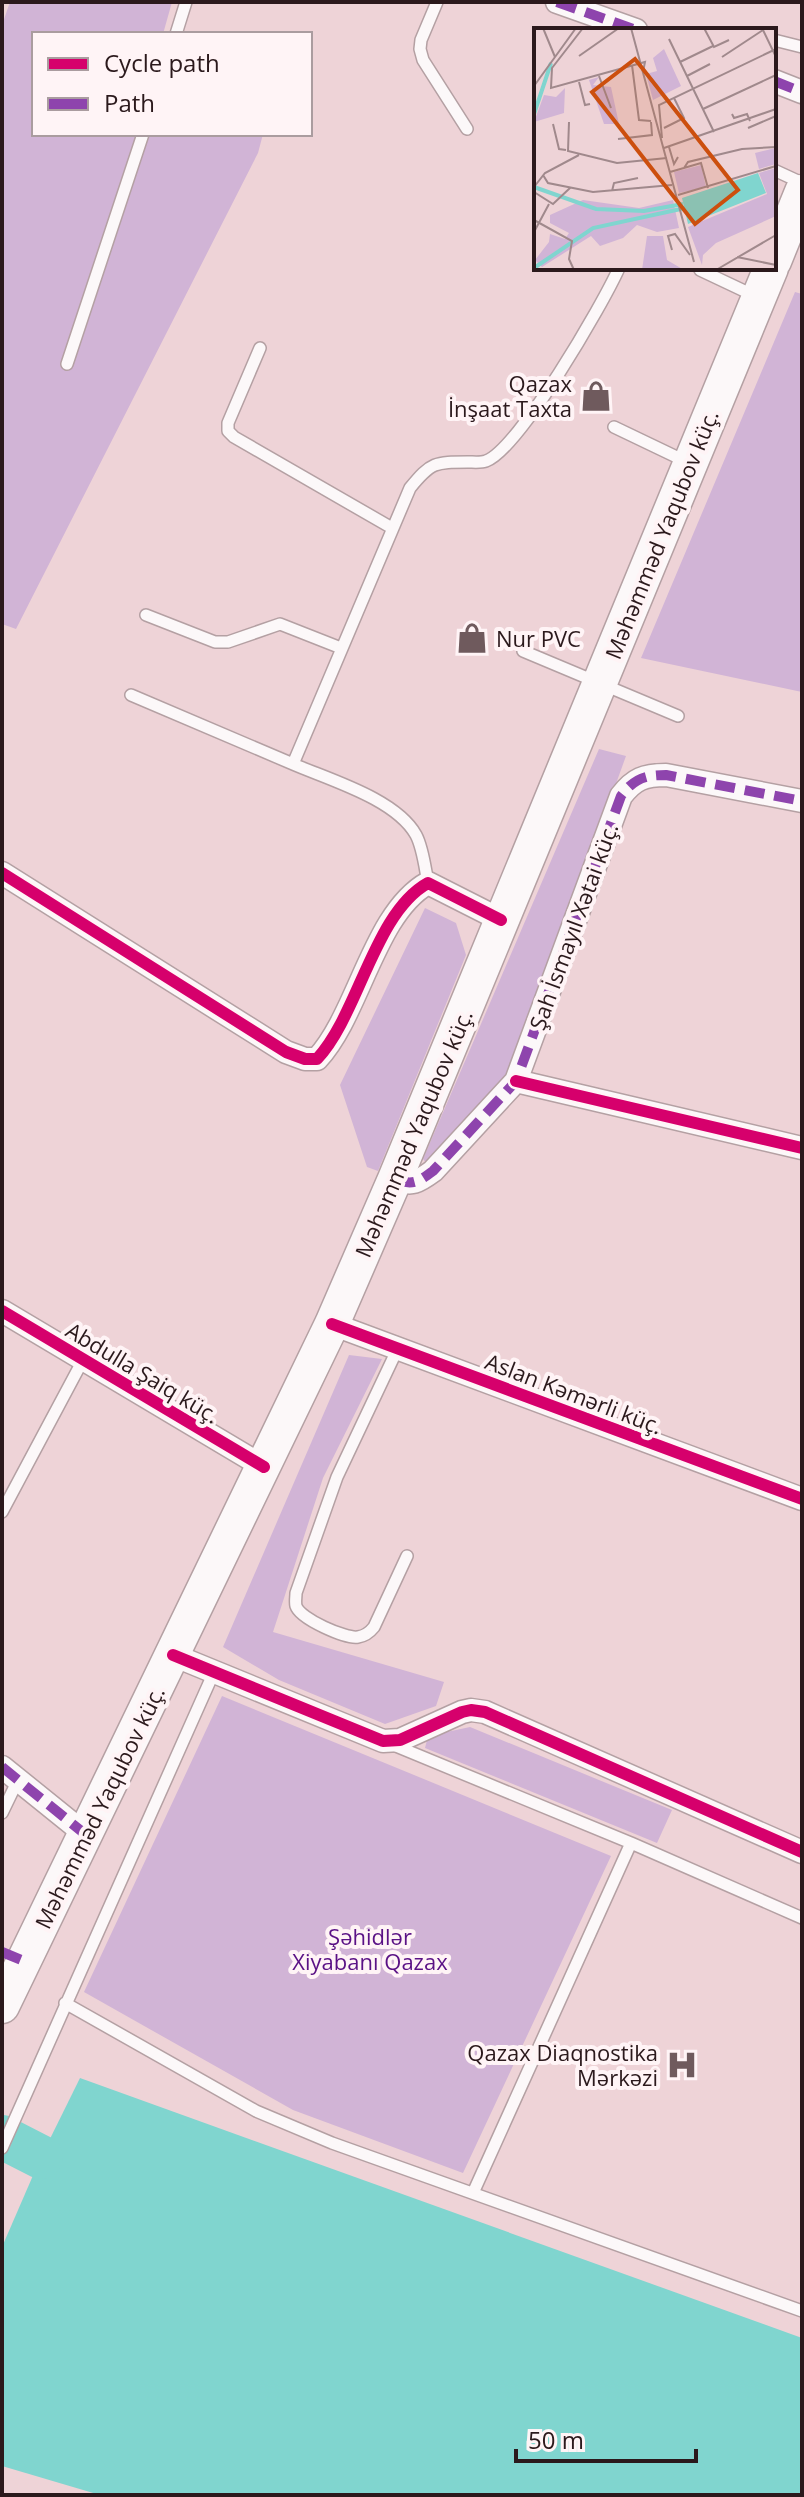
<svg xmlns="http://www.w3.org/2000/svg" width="804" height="2497" font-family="'Open Sans',sans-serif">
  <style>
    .green { fill: #d1b4d6 }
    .water { fill: #80d5cf }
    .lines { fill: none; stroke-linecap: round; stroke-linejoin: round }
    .river { stroke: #80d5cf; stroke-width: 44 }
    .lane-casing { stroke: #b4a0a3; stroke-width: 14 }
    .street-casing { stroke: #b4a0a3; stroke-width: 25 }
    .primary-casing { stroke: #b4a0a3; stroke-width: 37 }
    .lane { stroke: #fcf8f9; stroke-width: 11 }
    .street { stroke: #fcf8f9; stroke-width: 22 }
    .primary { stroke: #fcf8f9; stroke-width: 34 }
    .quiet { stroke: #8e44ad; stroke-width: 10; stroke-dasharray: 20 10; stroke-linecap: butt }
    .cycleway-casing { stroke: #fff4f6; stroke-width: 17 }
    .cycleway { stroke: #d6006c; stroke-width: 12 }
    .labels { text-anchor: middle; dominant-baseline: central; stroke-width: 8; stroke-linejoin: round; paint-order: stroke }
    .poi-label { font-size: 22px; fill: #2b191c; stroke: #fff4f6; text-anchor: end }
    .street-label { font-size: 22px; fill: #2b191c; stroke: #fff4f6 }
    .park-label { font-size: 22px; fill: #5a1185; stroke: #fff4f6 }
    .inset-river { fill: none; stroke: #80d5cf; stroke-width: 4 }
    .inset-road { fill: none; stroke: #a0898c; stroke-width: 2 }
    .view { fill: #cc4f0e; fill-opacity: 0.15; stroke: #cc4f0e; stroke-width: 4 }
    .inset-edge { fill: none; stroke: #2b191c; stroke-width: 4 }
  </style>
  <rect width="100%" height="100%" fill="#eed3d7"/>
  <path class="green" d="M 10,2 L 172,2 L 163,34 L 34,34 L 34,134 L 263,134 L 258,153 L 16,629 L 2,624 L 2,25 Z
    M 795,292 L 802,294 L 802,692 L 641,658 Z
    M 599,749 L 626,756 L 511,1074 L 427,1164 L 423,1159 Z
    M 425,908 L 456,923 L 466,955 L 378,1171 L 367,1167 L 340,1085 Z
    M 349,1355 L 382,1359 L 323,1478 L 273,1632 L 444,1682 L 436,1706 L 385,1724 L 279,1680 L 223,1647 Z
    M 222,1696 L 611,1856 L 463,2173 L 293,2110 L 84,1992 Z
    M 470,1727 L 672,1810 L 657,1843 L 425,1748 L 428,1736 Z"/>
  <path class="water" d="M 80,2078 L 802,2338 L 802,2495 L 100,2495 L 2,2466 L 2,2247 L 41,2157 Z"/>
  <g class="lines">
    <path class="river" d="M 2,2137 L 41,2157"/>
    <defs>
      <path id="lane" d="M 437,2 L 421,40 L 420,49 L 423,60 L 467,129
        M 176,34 L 186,2
        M 774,40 L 802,47
        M 774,170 L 802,183
        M 700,270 L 755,296
        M 260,348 L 228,423 L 228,431 L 234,437 L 392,528
        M 67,364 L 143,134
        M 614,427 L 685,461
        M 146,615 L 215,642 L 228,642 L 280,624 L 341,648
        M 523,651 L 678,716
        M 131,695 L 293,764
        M 428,883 C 425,868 423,848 416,835 C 396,799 330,780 293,764 L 410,488 C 431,462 435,462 468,462 C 473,462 481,463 486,461 C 519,449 603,304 619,268
        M 398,1348 L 337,1477 L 296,1593 C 296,1597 295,1602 296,1606 C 300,1619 346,1639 358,1637 C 365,1636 370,1632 374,1627 L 407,1556
        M 2,1512 L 83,1360
        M 391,1744 L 631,1843 L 473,2193
        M 2,1813 L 18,1780
        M 631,1843 L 802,1918
        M 65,2003 L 256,2111 L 332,2143 L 802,2311
        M 2,2148 L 214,1672"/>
      <path id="street" d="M 557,2 L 636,30
        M 774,81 L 802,92
        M 2,873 L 286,1052 L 305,1059 L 317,1059 C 359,1014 374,913 428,883 L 501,920
        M 516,1081 L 802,1148
        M 395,1179 C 412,1186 418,1182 433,1171 L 516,1081 L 621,796 C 634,779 644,775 666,775 L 802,801
        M 2,1311 L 264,1467
        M 332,1324 L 802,1499
        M 173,1655 L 383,1741 L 400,1740 L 462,1712 L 471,1710 L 485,1712 L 802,1852
        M 2,1767 L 85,1834"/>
      <path id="primary" d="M 774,261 L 802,192
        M 2,2006 L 332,1324 L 395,1179 L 771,268"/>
    </defs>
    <use href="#lane" class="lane-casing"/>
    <use href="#street" class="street-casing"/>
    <use href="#primary" class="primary-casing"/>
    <use href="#lane" class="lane"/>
    <use href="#street" class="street"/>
    <use href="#primary" class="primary"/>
    <path class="quiet" d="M 557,2 L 636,30
      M 774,81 L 802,92
      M 395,1179 C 412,1186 418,1182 433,1171 L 516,1081 L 621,796 C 634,779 644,775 666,775 L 802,801
      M 2,1767 L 85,1834
      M 2,1952 L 24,1961"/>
    <defs>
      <path id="cycleway" d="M 2,873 L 286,1052 L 305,1059 L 317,1059 C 359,1014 374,913 428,883 L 501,920
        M 516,1081 L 802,1148
        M 2,1311 L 264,1467
        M 332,1324 L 802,1499
        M 173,1655 L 383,1741 L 400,1740 L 462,1712 L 471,1710 L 485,1712 L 802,1852"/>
    </defs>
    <use href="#cycleway" class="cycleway-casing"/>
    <use href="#cycleway" class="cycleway"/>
  </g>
  <defs>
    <symbol id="shop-bare" viewBox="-9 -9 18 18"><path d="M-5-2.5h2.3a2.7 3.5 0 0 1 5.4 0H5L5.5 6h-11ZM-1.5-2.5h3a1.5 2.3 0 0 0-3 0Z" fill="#6f5a5d" stroke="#fff4f6" stroke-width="2.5" paint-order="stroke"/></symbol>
    <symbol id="hospital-bare" viewBox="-9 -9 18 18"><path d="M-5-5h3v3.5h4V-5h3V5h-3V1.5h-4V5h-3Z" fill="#6f5a5d" stroke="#fff4f6" stroke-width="2.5" paint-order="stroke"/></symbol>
  </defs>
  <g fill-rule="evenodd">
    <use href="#shop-bare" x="574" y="374" width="44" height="44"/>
    <use href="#shop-bare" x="450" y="616" width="44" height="44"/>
    <use href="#hospital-bare" x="660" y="2043" width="44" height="44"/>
  </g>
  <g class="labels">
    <g class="poi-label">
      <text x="572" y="383">Qazax<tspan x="572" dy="25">İnşaat Taxta</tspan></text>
      <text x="496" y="638" text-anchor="start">Nur PVC</text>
      <text x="658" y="2052">Qazax Diaqnostika<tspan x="658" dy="25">Mərkəzi</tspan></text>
    </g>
    <g class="street-label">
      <text transform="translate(661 534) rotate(-68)">Məhəmməd Yaqubov küç.</text>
      <text transform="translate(573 926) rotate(-70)">Şah İsmayıl Xətai küç.</text>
      <text transform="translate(413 1133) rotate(-67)">Məhəmməd Yaqubov küç.</text>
      <text transform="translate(143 1372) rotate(31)">Abdulla Şaiq küç.</text>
      <text transform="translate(574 1393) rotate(21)">Aslan Kəmərli küç.</text>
      <text transform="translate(99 1807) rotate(-64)">Məhəmməd Yaqubov küç.</text>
    </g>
    <g class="park-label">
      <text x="370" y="1936">Şəhidlər<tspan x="370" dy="25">Xiyabanı Qazax</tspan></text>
    </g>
  </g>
  <g transform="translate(534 28)">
    <rect width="242" height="242" fill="#eed3d7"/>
    <path d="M 130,21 L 147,58 L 119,72 L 112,46 L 123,43 L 119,30 ZM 65,49 L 59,57 L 77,59 L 85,96 L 70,96 L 55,52 ZM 31,60 L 30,85 L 0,94 L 10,67 L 22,69 ZM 242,120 L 242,136 L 225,141 L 221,125 ZM 167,137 L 172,159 L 145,165 L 140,144 ZM 242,140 L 242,188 L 182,215 L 169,227 L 168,237 L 154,199 L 233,166 L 225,145 ZM 49,172 L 105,180 L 139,172 L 145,200 L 123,204 L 103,197 L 89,210 L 66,218 L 57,208 L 8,239 L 1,232 L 15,214 L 16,206 L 31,211 L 35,205 L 16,195 L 16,187 ZM 113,208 L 129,208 L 133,232 L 150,242 L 108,242 Z" fill="#d1b4d6"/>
    <path d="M 224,145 L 232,165 L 154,196 L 148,170 Z" fill="#80d5cf"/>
    <path class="inset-river" d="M 0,86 L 17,35M 0,159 L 62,181 L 110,183 L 149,176M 0,240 L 59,200 L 156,179"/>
    <path class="inset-road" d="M 9,0 L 21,29M 49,0 L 18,40 L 17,60 L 111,34 L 109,44M 97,0 L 160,234M 170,0 L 180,19 L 195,12M 228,0 L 242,29M 135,11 L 180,104M 45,28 L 85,0M 188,29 L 229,2M 146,34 L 179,18M 98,37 L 105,92 L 117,93M 65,48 L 77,80M 153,48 L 176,36M 45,54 L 51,77 L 56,76M 0,58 L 42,0M 169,81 L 242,47M 198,86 L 200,90 L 213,86 L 216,93M 35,94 L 34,123 L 83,135 L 133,130M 19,96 L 25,121 L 32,122M 130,100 L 150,90 L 140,70M 214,100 L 242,88M 128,110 L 125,77 L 242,21M 84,111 L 118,107 L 117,94M 135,119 L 140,136 L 144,129M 130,120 L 242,81M 150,140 L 154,134 L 208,121 L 242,119M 136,144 L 167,135 L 174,160M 9,147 L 14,155 L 59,164 L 138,157M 0,159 L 11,145 L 45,127M 78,163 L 80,155 L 104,150M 0,164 L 19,176 L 36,160M 144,167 L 242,138M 0,192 L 38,213 L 35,231 L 40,242M 0,204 L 15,176M 138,222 L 134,208 L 141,206 L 156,227M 203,229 L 242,237M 182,242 L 242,207"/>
    <path class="view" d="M 101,31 L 204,162 L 161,196 L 58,64 Z"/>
    <rect width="242" height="242" class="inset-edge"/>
  </g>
  <rect width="804" height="2497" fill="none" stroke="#2b191c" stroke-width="8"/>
  <rect x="32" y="32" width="280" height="104" fill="#fff4f6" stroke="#aa9c9f" stroke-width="2"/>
  <rect x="48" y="58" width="40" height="12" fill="#d6006c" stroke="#aa9c9f" stroke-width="2"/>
  <text x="104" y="72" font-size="24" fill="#2b191c">Cycle path</text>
  <rect x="48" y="98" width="40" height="12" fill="#8e44ad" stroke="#aa9c9f" stroke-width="2"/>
  <text x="104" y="112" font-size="24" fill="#2b191c">Path</text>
  <path d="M516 2449v12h180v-12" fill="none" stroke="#2b191c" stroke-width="4"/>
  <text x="528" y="2449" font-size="24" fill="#2b191c" stroke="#fff4f6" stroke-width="6" paint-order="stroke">50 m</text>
</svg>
